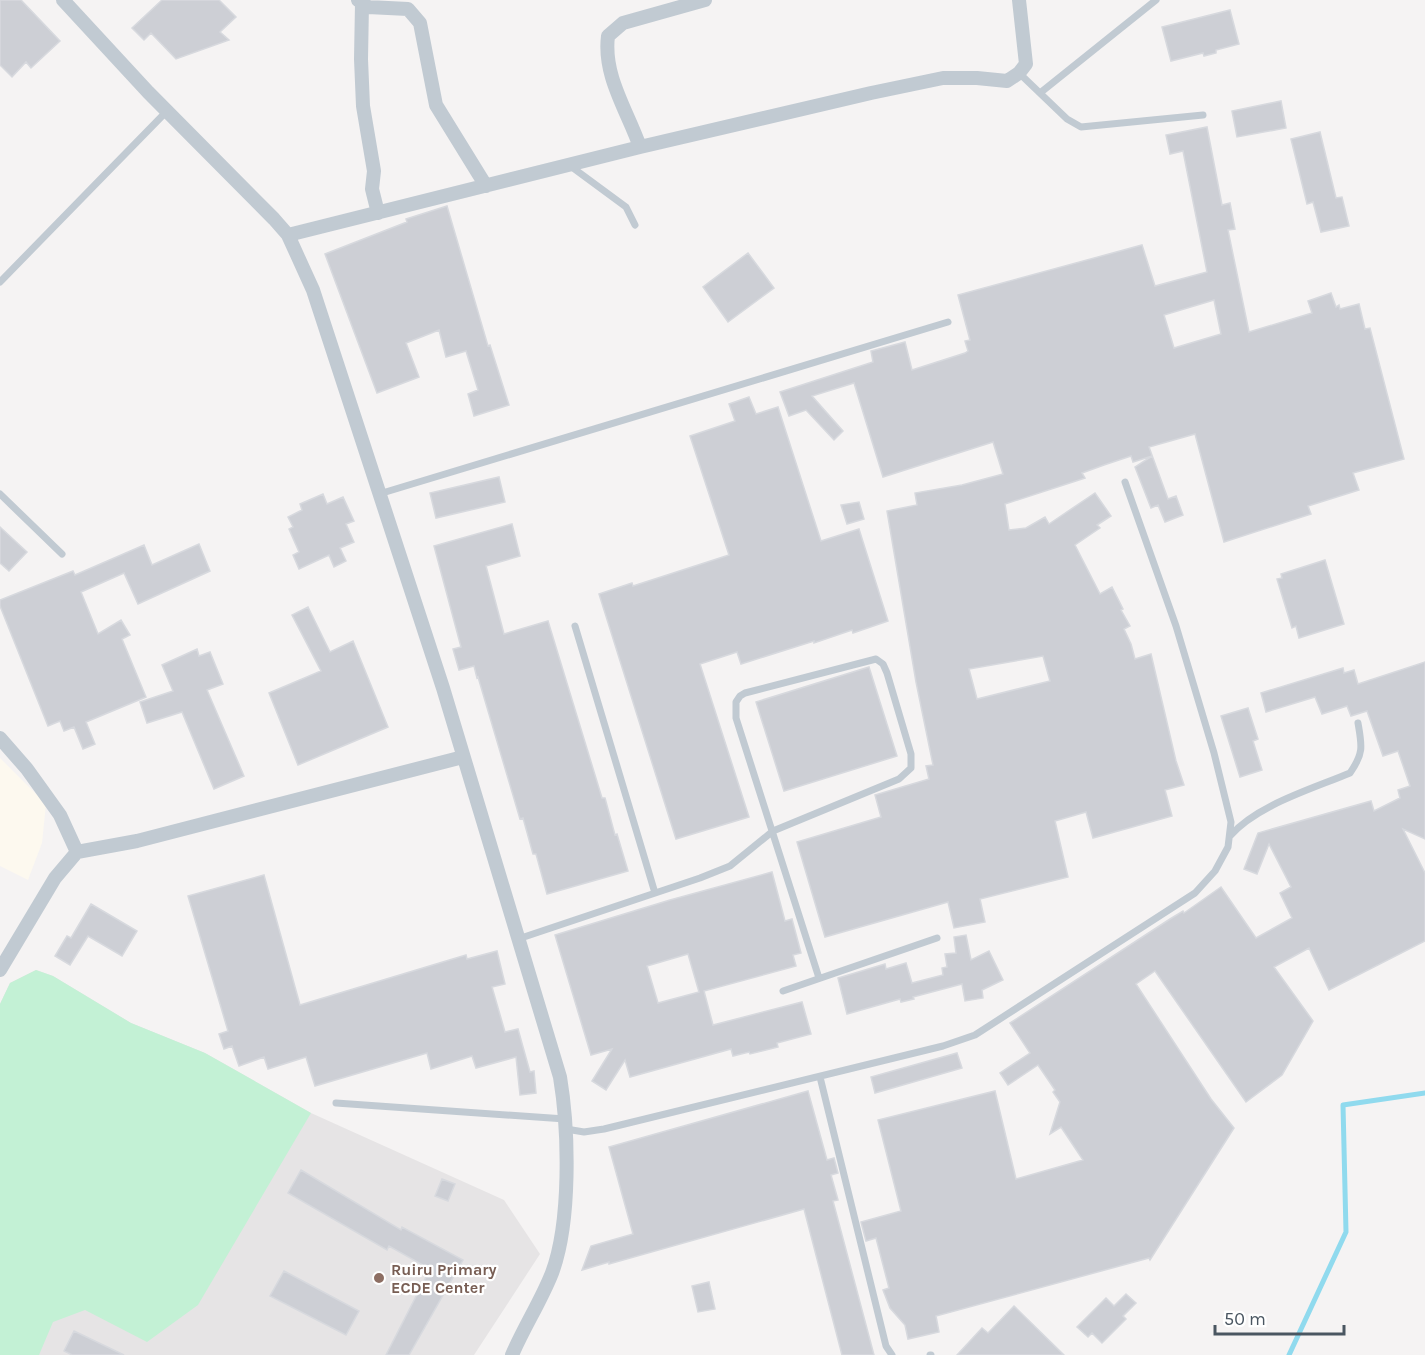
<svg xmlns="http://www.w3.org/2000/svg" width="1425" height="1355" font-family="Karla,sans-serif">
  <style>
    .commercial { fill: #fdf9ef }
    .education { fill: #e6e4e5 }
    .green { fill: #c3f1d5 }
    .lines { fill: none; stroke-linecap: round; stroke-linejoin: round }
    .stream { stroke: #90daee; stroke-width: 5 }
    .building { fill: #cdcfd5; stroke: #d7d9de; stroke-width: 1.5; fill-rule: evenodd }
    .service { stroke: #c1cad2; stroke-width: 7 }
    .minor { stroke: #c1cad2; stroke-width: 14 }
    .education-dot { fill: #8d6e63; stroke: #fff; stroke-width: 2 }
    .labels { text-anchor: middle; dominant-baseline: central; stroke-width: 4.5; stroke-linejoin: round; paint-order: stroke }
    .education-label { font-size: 16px; font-weight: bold; fill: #785e54; stroke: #fff; text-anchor: start }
  </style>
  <rect width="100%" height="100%" fill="#f5f3f3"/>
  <path class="commercial" d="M 0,758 L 46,804 L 42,843 L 28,880 L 0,866 Z"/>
  <path class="education" d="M 36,970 L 53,976 L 131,1023 L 205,1053 L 311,1113 L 504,1200 L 540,1254 L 474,1355 L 0,1355 L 0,1004 L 10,983 Z"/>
  <path class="green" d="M 36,970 L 53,976 L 131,1023 L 205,1053 L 311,1113 L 198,1305 L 147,1342 L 85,1310 L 53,1322 L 39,1355 L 0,1355 L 0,1004 L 10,983 Z"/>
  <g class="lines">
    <path class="stream" d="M 1289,1355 L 1346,1232 L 1343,1105 L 1425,1093"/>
  </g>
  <path class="building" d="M 0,0 L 21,0 L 60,41 L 31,68 L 26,62 L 12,77 L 0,65 Z
    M 162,0 L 219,0 L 236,17 L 220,32 L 229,40 L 176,59 L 151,33 L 144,40 L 132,28 Z
    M 1230,10 L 1239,44 L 1216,50 L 1216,53 L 1204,56 L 1203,53 L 1171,61 L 1162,27 Z
    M 1281,101 L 1286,128 L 1237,137 L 1232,111 Z
    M 1207,127 L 1222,205 L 1230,203 L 1235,229 L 1228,230 L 1249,332 L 1312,313 L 1308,301 L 1331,293 L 1336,307 L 1339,305 L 1340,309 L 1359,304 L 1365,329 L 1370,328 L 1404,459 L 1353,473 L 1359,490 L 1308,506 L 1311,514 L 1224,542 L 1195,434 L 1149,447 L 1168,499 L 1176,496 L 1183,515 L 1165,522 L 1158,505 L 1151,508 L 1135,467 L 1152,456 L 1133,462 L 1131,456 L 1104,465 L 1082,473 L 1085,478 L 1005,504 L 1009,530 L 1026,528 L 1045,517 L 1049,524 L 1095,493 L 1111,516 L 1097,525 L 1100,528 L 1075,545 L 1100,594 L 1112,587 L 1123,609 L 1121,610 L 1130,626 L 1124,629 L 1131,644 L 1135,659 L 1151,654 L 1176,761 L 1184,785 L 1165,790 L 1172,816 L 1093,838 L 1086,812 L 1055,821 L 1068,877 L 980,899 L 985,922 L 954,928 L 948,902 L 825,937 L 797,842 L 881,817 L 875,795 L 929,779 L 926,766 L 933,765 L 916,682 L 887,511 L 917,505 L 915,493 L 962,485 L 1003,474 L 993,442 L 883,477 L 854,383 L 812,396 L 843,431 L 834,440 L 806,410 L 789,416 L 780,392 L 873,362 L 871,351 L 905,342 L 912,370 L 965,353 L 968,351 L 965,341 L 970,340 L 958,295 L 1142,245 L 1155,286 L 1207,272 L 1183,151 L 1170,154 L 1166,135 ZM 1214,300 L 1221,334 L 1174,348 L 1164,315 ZM 1043,656 L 1050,681 L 977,699 L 969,669 Z
    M 1320,132 L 1336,198 L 1342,197 L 1349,226 L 1321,232 L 1313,202 L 1307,204 L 1291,139 Z
    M 447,206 L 488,346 L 490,345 L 509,405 L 474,416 L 468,394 L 478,390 L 466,351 L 446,357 L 439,330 L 406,343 L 419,377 L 377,393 L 325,254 L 407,222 L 406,219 Z
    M 748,253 L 774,288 L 728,322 L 703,287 Z
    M 749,397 L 756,414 L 778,407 L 821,541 L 859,529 L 888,621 L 853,633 L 852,630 L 814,643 L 814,641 L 741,664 L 737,652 L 700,664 L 749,817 L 676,839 L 599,594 L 632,583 L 633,586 L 729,555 L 690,436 L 735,421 L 729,404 Z
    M 499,477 L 505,502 L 436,518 L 430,493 Z
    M 323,494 L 327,504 L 343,497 L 354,521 L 346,524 L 354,542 L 340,548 L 346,561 L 334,567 L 329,555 L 299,569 L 293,555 L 299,552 L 289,529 L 293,527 L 288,517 L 302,510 L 300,504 Z
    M 859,502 L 864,519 L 847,524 L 841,505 Z
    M 512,524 L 520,556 L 486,566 L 504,634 L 548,621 L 602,798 L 605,798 L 615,835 L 617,834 L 628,871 L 547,894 L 536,854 L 533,854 L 523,818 L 520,819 L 478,677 L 477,678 L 474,666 L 459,670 L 453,649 L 461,647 L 434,546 Z
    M 0,527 L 27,552 L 9,571 L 0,563 Z
    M 199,544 L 210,571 L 138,604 L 124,573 L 81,592 L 98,634 L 121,620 L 130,635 L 122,639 L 146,697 L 86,722 L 95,744 L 83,749 L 74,727 L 64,731 L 60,721 L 48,726 L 0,606 L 0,600 L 73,571 L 75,575 L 144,545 L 152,565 Z
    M 1325,560 L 1344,624 L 1299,638 L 1296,626 L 1292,628 L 1277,579 L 1282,578 L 1281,574 Z
    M 308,607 L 330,652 L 353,641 L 388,727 L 298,765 L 269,693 L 321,671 L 292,615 Z
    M 197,649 L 199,656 L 210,652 L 223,684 L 207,690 L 244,776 L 214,789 L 182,712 L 147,723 L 140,702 L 173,691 L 162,665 Z
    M 1425,662 L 1425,839 L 1403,829 L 1425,873 L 1425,941 L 1329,990 L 1309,948 L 1274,967 L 1313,1021 L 1282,1075 L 1246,1102 L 1155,971 L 1136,984 L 1211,1099 L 1234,1128 L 1150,1260 L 1149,1258 L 936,1316 L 939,1332 L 908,1339 L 905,1325 L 890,1308 L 883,1290 L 889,1288 L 876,1238 L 866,1241 L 861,1222 L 901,1211 L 878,1120 L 995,1091 L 1016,1179 L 1083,1160 L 1061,1127 L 1050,1134 L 1060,1102 L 1053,1092 L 1055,1090 L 1038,1065 L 1008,1085 L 1000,1073 L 1030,1053 L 1010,1023 L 1170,919 L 1183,911 L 1184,913 L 1221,887 L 1256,938 L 1292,918 L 1280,893 L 1291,887 L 1269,844 L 1257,874 L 1244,869 L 1258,833 L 1371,801 L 1374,811 L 1400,798 L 1398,790 L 1410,786 L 1398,751 L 1383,756 L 1367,711 L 1351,716 L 1347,706 L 1322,714 L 1315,697 L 1266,712 L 1261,693 L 1343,668 L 1344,673 L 1354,670 L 1358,684 Z
    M 869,667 L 897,756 L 784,791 L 756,702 Z
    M 1248,708 L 1258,739 L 1253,741 L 1262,770 L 1240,777 L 1221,716 Z
    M 772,872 L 785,921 L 792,919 L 801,953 L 793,955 L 796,966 L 704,991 L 713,1025 L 802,1002 L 811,1034 L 777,1043 L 778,1047 L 750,1054 L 749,1052 L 733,1056 L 731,1049 L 630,1077 L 625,1060 L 606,1090 L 592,1081 L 612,1049 L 591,1055 L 555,935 L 670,900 ZM 688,954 L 699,992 L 658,1003 L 647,966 Z
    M 264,875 L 300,1005 L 466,955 L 467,959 L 497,951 L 505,984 L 492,987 L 505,1032 L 518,1029 L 530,1072 L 534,1071 L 536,1093 L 520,1095 L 516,1057 L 476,1068 L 472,1056 L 431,1069 L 427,1053 L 315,1086 L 306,1057 L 268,1069 L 264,1057 L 239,1066 L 232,1046 L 224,1049 L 219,1034 L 228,1031 L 188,896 Z
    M 91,904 L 137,931 L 122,956 L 88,936 L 70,965 L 55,956 L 67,936 L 71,938 Z
    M 966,935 L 971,960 L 989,951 L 1003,980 L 982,990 L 983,998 L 965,1001 L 962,984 L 913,997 L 914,999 L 901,1002 L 900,999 L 847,1014 L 838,978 L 885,964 L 886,969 L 906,963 L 912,983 L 943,975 L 942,968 L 947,967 L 945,954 L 956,953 L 954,937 Z
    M 957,1053 L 962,1068 L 875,1093 L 871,1077 Z
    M 808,1091 L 827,1160 L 834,1158 L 838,1173 L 831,1175 L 838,1200 L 833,1201 L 874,1355 L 842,1355 L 804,1209 L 609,1264 L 609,1262 L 582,1270 L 591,1246 L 633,1234 L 609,1147 Z
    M 301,1170 L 401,1230 L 402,1227 L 463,1260 L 409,1355 L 386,1355 L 430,1269 L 389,1246 L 387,1250 L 288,1193 Z
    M 442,1179 L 455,1184 L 448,1201 L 435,1196 Z
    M 284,1271 L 359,1311 L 346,1335 L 270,1296 Z
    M 709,1282 L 715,1309 L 698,1312 L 692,1286 Z
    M 1126,1294 L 1136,1303 L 1123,1316 L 1126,1319 L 1102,1343 L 1092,1333 L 1088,1337 L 1077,1327 L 1106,1298 L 1114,1306 Z
    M 1014,1306 L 1064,1355 L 957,1355 L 982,1328 L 988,1333 Z
    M 74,1331 L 124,1355 L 72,1355 L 64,1351 Z"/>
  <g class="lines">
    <path class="service" d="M 1019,73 L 1067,119 L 1081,127 L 1203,115
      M 1040,93 L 1156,0
      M 569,165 L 626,207 L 635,225
      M 0,282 L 167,111
      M 0,494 L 62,554
      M 379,494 L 948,322
      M 575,626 L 655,893
      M 1230,836 C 1257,805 1312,789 1350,773 C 1364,753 1362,746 1358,723
      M 518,939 L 700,878 L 730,866 L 773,831 L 899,779 L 911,768 L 911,754 L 887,673 L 883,664 L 876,659 L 745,693 L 740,696 L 736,702 L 736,718 L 819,978
      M 783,991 L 937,938
      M 820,1077 L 886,1346 L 892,1355
      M 336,1103 L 565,1119
      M 566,1129 L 584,1132 L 604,1129 L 943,1046 L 975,1035 L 1195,893 L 1215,871 L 1228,847 L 1231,822 L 1214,753 L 1176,626 L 1125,482
      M 930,1355 L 931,1355"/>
    <path class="minor" d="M 63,0 L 148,92 L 274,219 L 288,235 L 313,290 L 443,688 L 560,1077 C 569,1131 571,1222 552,1273 C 541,1301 524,1327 512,1355
      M 358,0 L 368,7 L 408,9 L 420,23 L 436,105 L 486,186
      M 362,4 L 361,59 L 363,106 L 374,171 L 372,189 L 378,213
      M 640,147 C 627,110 603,76 608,36 L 623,23 L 705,0
      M 288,235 L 640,147 L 871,93 L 943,78 L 977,78 L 1007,81 L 1019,73 L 1026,64 L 1019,0
      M 0,738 L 27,769 L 60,815 L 77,852 L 55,878 L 0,970
      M 77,852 L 137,841 L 463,757"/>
  </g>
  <circle class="education-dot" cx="379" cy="1278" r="6"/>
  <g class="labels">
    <g class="education-label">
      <text x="391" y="1269">Ruiru Primary<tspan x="391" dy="18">ECDE Center</tspan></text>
    </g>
  </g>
  <path d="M1215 1325v9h129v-9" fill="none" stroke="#4a5661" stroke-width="3"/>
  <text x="1224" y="1325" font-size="18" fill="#4a5661" stroke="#ffffff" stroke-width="4.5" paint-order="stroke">50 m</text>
</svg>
